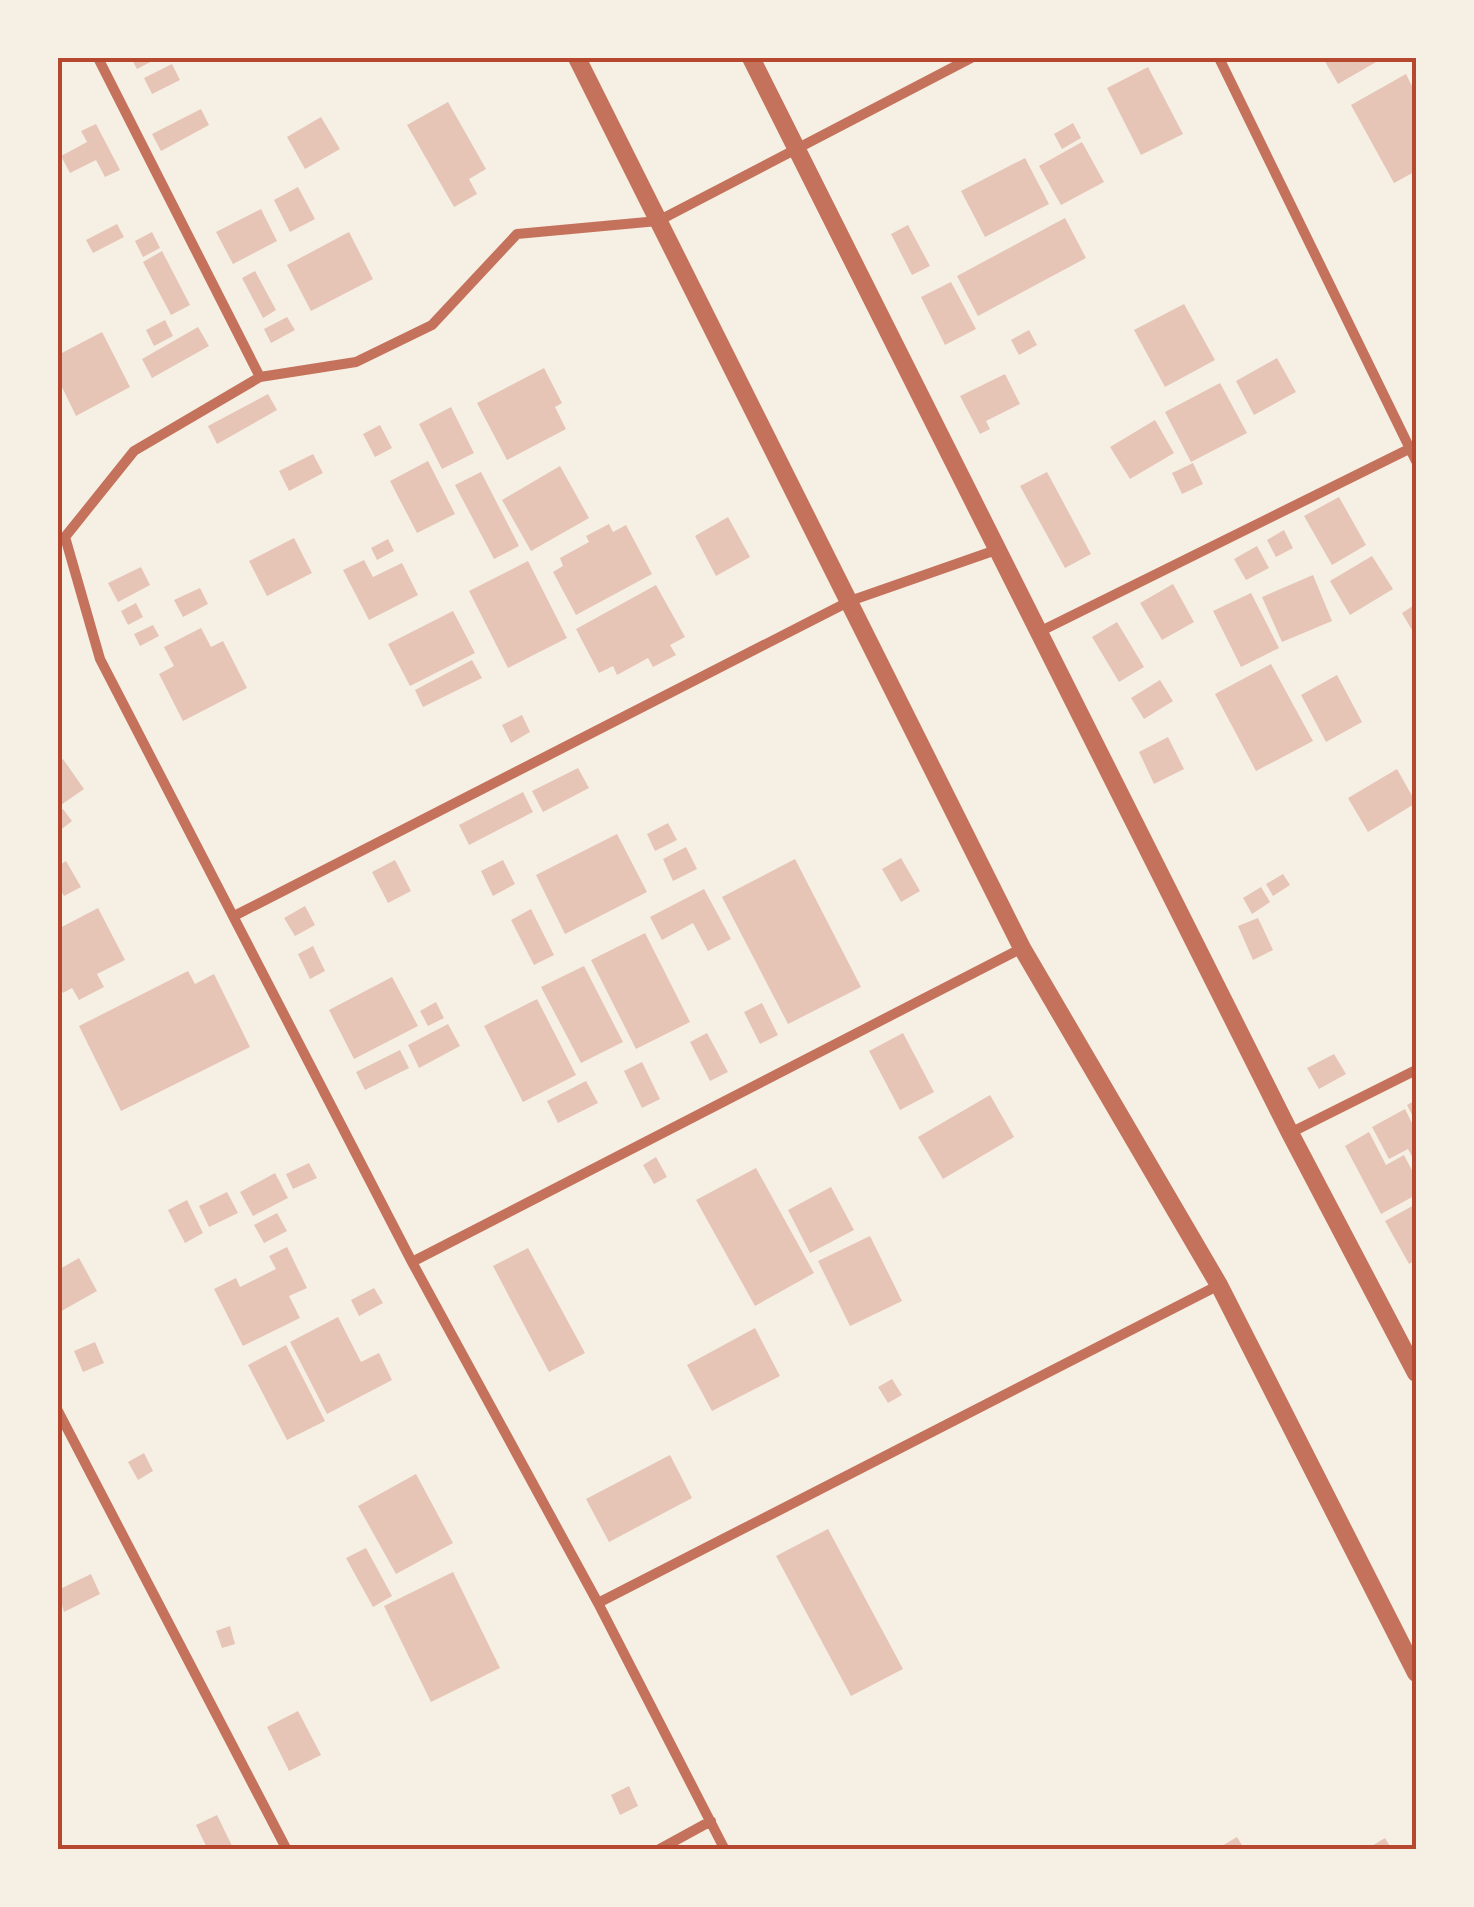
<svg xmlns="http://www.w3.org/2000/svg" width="1474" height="1907" font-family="Barlow,sans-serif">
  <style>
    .building { fill: #e6c5b7 }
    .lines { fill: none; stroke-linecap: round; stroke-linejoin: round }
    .minor { stroke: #c5725c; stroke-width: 10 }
    .tertiary { stroke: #c5725c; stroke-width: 18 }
    .neatline { fill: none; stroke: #b5482f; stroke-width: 4 }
  </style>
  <rect width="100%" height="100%" fill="#f6efe4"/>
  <path class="building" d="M 131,58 L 158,58 L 137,69 Z
    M 1323,58 L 1383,58 L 1338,84 Z
    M 172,64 L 180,80 L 152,94 L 144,78 Z
    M 1148,67 L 1183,134 L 1141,155 L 1107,88 Z
    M 1406,74 L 1416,94 L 1416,171 L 1394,183 L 1351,105 Z
    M 448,102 L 486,169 L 469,179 L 477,194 L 454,207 L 407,125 Z
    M 201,109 L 209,125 L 161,151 L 152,134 Z
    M 321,117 L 340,149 L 305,169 L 287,137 Z
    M 1073,123 L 1081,138 L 1062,149 L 1054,134 Z
    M 96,124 L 120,170 L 105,177 L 96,160 L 70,173 L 61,156 L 87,142 L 81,131 Z
    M 1082,142 L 1104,182 L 1061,205 L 1039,166 Z
    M 1025,158 L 1049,204 L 985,237 L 961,191 Z
    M 298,187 L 315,219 L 290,232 L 274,200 Z
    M 261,209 L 277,241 L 233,264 L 216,232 Z
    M 1065,218 L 1086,258 L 978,316 L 957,276 Z
    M 117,224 L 124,237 L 93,253 L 86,240 Z
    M 908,225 L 930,266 L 912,275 L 891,234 Z
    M 152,232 L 160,248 L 143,257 L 135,241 Z
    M 349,232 L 373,279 L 311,311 L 287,265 Z
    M 162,251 L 190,305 L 171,315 L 143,262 Z
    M 255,271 L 276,310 L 263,318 L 242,278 Z
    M 951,282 L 976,329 L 945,345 L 921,297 Z
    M 1184,304 L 1215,360 L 1165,387 L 1134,330 Z
    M 287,317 L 295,330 L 271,343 L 264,329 Z
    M 165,320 L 173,336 L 154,346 L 146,330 Z
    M 198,327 L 209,346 L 152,378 L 142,359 Z
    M 1029,330 L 1037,345 L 1019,355 L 1011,340 Z
    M 102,332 L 130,387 L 76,416 L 58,379 L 58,355 Z
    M 1277,358 L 1296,392 L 1254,415 L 1236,381 Z
    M 544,368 L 562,403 L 555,407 L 566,429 L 507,460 L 477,403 Z
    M 1005,374 L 1020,404 L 986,421 L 990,429 L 980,434 L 960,396 Z
    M 1220,383 L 1247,433 L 1191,462 L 1165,412 Z
    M 268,394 L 277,410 L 217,444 L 208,426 Z
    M 451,407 L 474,453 L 442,469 L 419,424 Z
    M 1155,420 L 1174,453 L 1130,479 L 1110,447 Z
    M 380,425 L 392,448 L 375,457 L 363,434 Z
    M 313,454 L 323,473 L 289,491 L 279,471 Z
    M 428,461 L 455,514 L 417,533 L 390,481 Z
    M 1193,463 L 1203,484 L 1182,494 L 1172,473 Z
    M 560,466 L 589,518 L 531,551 L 502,500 Z
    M 481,472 L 519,546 L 494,559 L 455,485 Z
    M 1047,472 L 1091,554 L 1065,568 L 1020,486 Z
    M 1339,497 L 1366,545 L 1332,565 L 1304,516 Z
    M 728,517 L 750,557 L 716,576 L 695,536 Z
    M 609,524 L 613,532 L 626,525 L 652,574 L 576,615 L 553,572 L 563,566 L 560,558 L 589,542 L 586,536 Z
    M 1284,530 L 1293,548 L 1276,557 L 1267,540 Z
    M 294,538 L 312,573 L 267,596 L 249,561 Z
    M 388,539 L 394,551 L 377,560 L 371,548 Z
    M 1257,546 L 1269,568 L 1246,580 L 1234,559 Z
    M 1372,556 L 1393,589 L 1350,615 L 1330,581 Z
    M 364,560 L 373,577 L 402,563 L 418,595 L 369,620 L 343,570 Z
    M 528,561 L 567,638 L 508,668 L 469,591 Z
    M 141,567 L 150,585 L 118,602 L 108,583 Z
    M 1313,575 L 1332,621 L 1282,642 L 1262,597 Z
    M 1173,584 L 1194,622 L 1162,640 L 1140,603 Z
    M 656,585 L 685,637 L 670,645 L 676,655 L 653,667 L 648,658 L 617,675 L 613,666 L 599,673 L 576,629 Z
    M 200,588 L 208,604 L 183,617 L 174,600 Z
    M 1251,593 L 1279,648 L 1241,667 L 1213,611 Z
    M 136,603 L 143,617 L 128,625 L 121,611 Z
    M 1416,604 L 1416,637 L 1402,613 Z
    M 453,611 L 475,653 L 410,686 L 388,644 Z
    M 1117,622 L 1144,667 L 1119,682 L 1092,637 Z
    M 153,625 L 159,636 L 140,646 L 134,634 Z
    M 201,628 L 211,647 L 223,641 L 247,688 L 183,721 L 159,674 L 174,666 L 164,647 Z
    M 472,660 L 482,678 L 423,707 L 415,690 Z
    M 1271,664 L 1313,741 L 1256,771 L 1215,694 Z
    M 1337,675 L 1362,722 L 1326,742 L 1301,695 Z
    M 1160,680 L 1173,701 L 1144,719 L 1131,698 Z
    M 522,715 L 530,732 L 511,743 L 502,725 Z
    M 1168,737 L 1184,769 L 1154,784 L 1139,752 Z
    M 63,759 L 84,789 L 58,807 L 58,763 Z
    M 578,768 L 589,788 L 543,812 L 532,791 Z
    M 1397,769 L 1416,803 L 1368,832 L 1348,798 Z
    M 523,792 L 533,812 L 469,845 L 459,825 Z
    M 63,809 L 72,821 L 58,832 L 58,813 Z
    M 668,823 L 677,840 L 655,851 L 647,834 Z
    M 617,834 L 647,892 L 565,934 L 536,875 Z
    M 686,847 L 697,869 L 673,881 L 663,859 Z
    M 901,858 L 920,891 L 901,902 L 882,869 Z
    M 795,859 L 861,987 L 788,1024 L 722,897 Z
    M 395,860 L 411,891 L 388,903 L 372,872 Z
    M 503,860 L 515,884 L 493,896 L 481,871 Z
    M 66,861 L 81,887 L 64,896 L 58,885 L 58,866 Z
    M 1283,874 L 1290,885 L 1273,896 L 1266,884 Z
    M 1261,887 L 1270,902 L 1252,914 L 1243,898 Z
    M 704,889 L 731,939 L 708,951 L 693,923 L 662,940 L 650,917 Z
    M 305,906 L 315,925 L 295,936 L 284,918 Z
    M 98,908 L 125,960 L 97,974 L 104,987 L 79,1000 L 72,988 L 63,993 L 58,982 L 58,929 Z
    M 531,909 L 554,955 L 534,965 L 511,920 Z
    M 1258,918 L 1273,950 L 1253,960 L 1238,926 Z
    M 645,933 L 690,1022 L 636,1049 L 591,960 Z
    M 313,946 L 325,971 L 310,979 L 298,954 Z
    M 584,966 L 623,1042 L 581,1063 L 541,987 Z
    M 188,971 L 195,984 L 214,974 L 250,1047 L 121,1111 L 79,1026 Z
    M 392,977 L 418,1026 L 354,1059 L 329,1010 Z
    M 537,999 L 576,1075 L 523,1102 L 484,1026 Z
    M 436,1002 L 444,1018 L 428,1026 L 420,1011 Z
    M 762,1003 L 778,1035 L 760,1044 L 744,1012 Z
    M 448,1024 L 460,1046 L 419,1068 L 408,1045 Z
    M 707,1033 L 728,1072 L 710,1081 L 690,1042 Z
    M 903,1033 L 934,1092 L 900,1110 L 869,1051 Z
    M 400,1050 L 409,1068 L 365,1090 L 356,1072 Z
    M 1334,1054 L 1346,1074 L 1319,1089 L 1307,1068 Z
    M 642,1062 L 660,1099 L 642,1108 L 624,1071 Z
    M 586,1081 L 598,1103 L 558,1123 L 547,1101 Z
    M 990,1095 L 1014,1137 L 943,1179 L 918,1137 Z
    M 1416,1100 L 1416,1123 L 1407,1105 Z
    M 1405,1109 L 1416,1131 L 1416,1164 L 1408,1149 L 1389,1159 L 1372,1127 Z
    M 1369,1132 L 1386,1165 L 1404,1155 L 1416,1178 L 1416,1195 L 1381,1214 L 1345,1146 Z
    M 656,1157 L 667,1177 L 654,1184 L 643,1165 Z
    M 309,1163 L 317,1178 L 293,1189 L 286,1174 Z
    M 756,1168 L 814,1273 L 755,1306 L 696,1200 Z
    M 275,1173 L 288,1198 L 253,1216 L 240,1192 Z
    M 831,1187 L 854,1230 L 810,1253 L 788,1210 Z
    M 227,1192 L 238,1213 L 209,1227 L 199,1206 Z
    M 187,1200 L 203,1233 L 185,1243 L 168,1210 Z
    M 1416,1204 L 1416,1260 L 1409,1264 L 1385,1221 Z
    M 277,1213 L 287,1231 L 264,1243 L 254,1225 Z
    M 870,1236 L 902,1301 L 850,1326 L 818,1261 Z
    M 287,1247 L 307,1288 L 289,1296 L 300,1318 L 243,1346 L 214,1289 L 236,1278 L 240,1287 L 276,1269 L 269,1256 Z
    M 528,1248 L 585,1353 L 549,1372 L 493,1266 Z
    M 79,1258 L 97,1291 L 58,1313 L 58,1270 Z
    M 374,1288 L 383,1303 L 359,1316 L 351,1300 Z
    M 338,1317 L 361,1362 L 379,1353 L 392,1380 L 327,1414 L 290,1342 Z
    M 755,1328 L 780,1376 L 712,1411 L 687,1365 Z
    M 95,1342 L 104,1363 L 83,1372 L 74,1351 Z
    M 286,1345 L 325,1421 L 287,1440 L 248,1365 Z
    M 892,1379 L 902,1395 L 888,1403 L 878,1387 Z
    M 144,1453 L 153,1471 L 138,1480 L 128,1462 Z
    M 670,1455 L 692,1498 L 609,1542 L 586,1499 Z
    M 416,1474 L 453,1543 L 396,1574 L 358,1506 Z
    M 828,1529 L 903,1669 L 851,1696 L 776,1556 Z
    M 366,1548 L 392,1596 L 373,1607 L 346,1558 Z
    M 453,1572 L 500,1668 L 431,1702 L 384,1606 Z
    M 91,1574 L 100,1594 L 64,1612 L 58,1590 Z
    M 230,1626 L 235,1644 L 222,1648 L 216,1631 Z
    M 298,1711 L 321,1755 L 289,1771 L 267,1727 Z
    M 629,1786 L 638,1806 L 620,1815 L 611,1795 Z
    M 217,1815 L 234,1850 L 208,1850 L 196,1825 Z
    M 1237,1837 L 1245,1850 L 1215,1850 Z
    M 1385,1838 L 1392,1850 L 1365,1850 Z"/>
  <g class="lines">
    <path class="minor" d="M 98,58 L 260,377
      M 1219,58 L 1416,461
      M 1039,632 L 1413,447
      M 234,916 L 850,601 L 996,550
      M 1290,1133 L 1416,1070
      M 412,1262 L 1022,948
      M 58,1411 L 287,1850
      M 598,1603 L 1219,1285
      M 658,1850 L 711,1821
      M 725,1850 L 598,1603 L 412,1262 L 100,659 L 65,537 L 134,451 L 260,377 L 356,362 L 432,325 L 517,234 L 658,221 L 971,58"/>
    <path class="tertiary" d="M 577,58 L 1022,948 L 1219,1285 L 1416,1673
      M 751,58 L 1290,1133 L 1416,1373"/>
  </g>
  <rect width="1474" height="1907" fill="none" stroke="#f6efe4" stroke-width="120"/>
  <rect x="60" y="60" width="1354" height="1787" class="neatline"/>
</svg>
